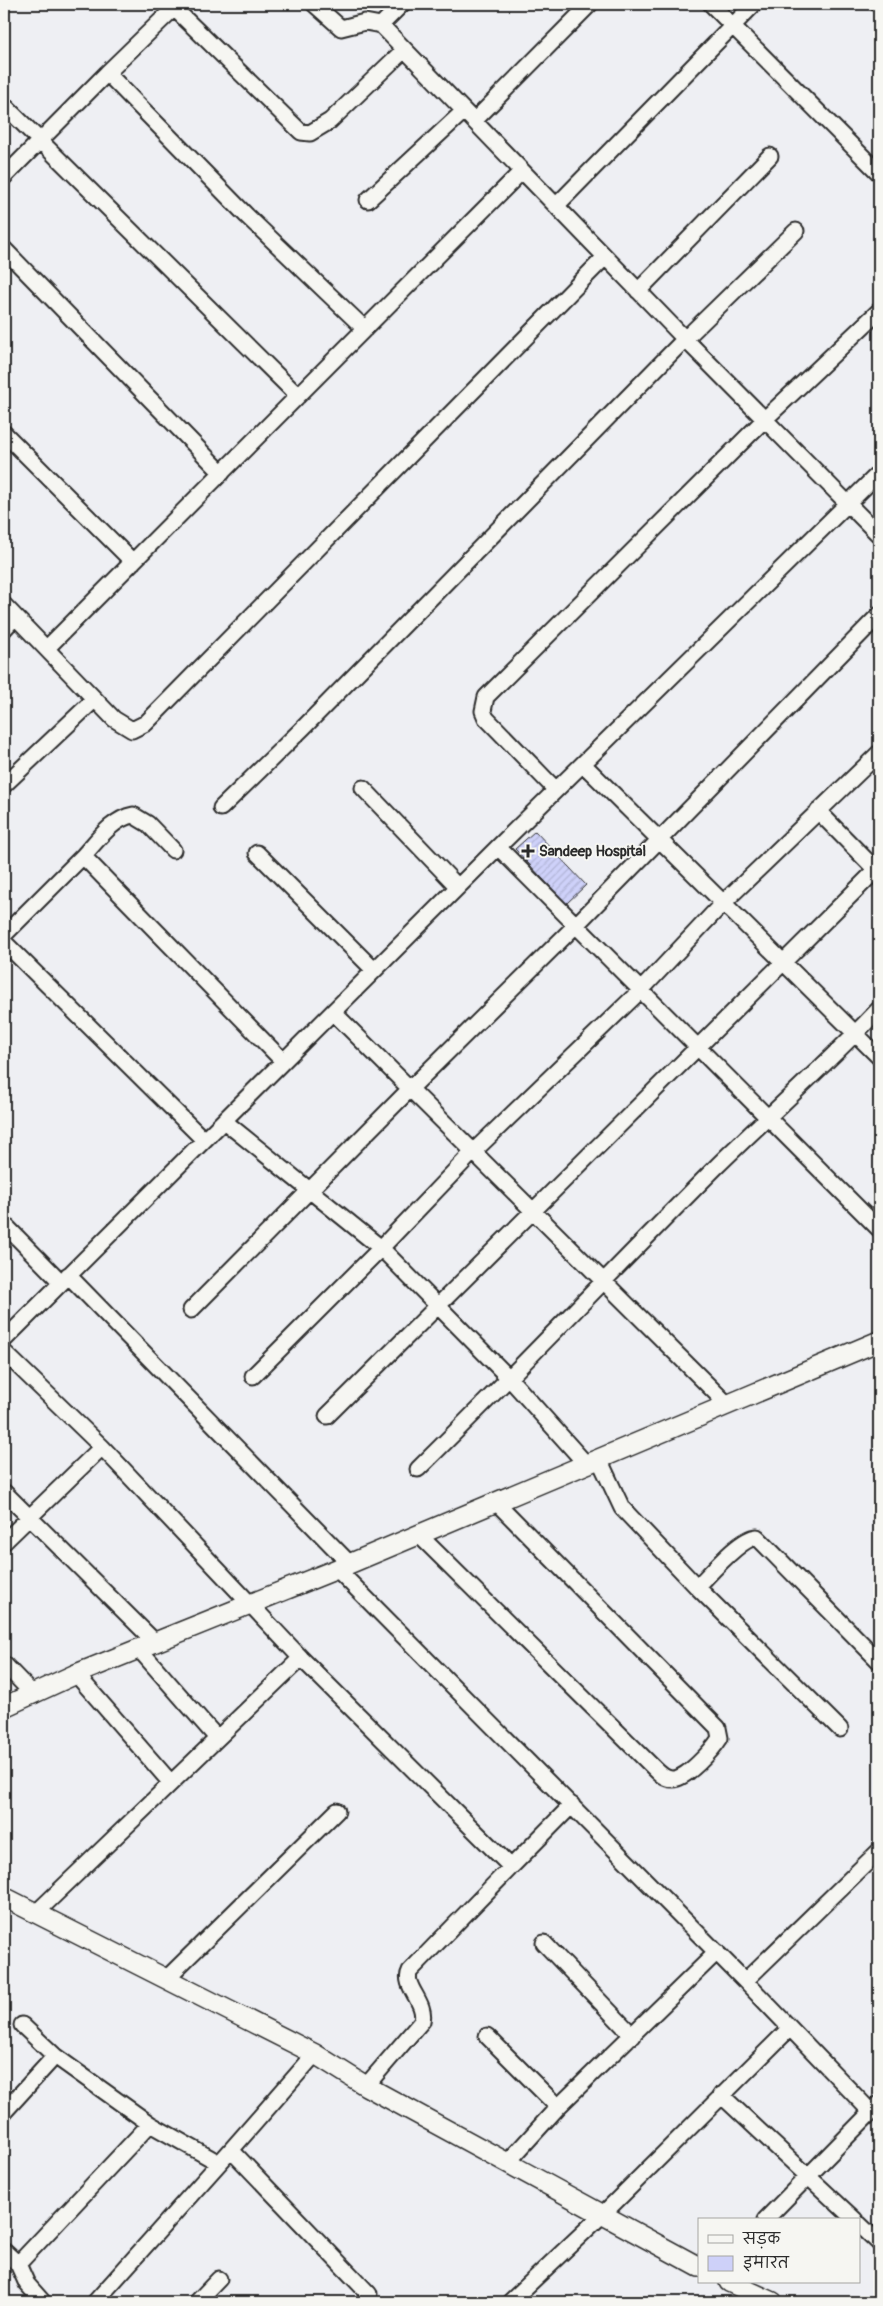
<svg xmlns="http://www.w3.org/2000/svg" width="883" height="2306" font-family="Pangolin,'Playpen Sans Deva',sans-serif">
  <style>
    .building { fill: url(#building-hatch); stroke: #2b2b2b }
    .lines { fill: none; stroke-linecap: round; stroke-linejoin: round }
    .minor-casing { stroke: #2b2b2b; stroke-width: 19 }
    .tertiary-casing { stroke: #2b2b2b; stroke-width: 22 }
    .minor { stroke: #f6f6f2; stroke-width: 15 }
    .tertiary { stroke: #f6f6f2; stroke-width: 19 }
    .poi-dot { fill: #2b2b2b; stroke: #f6f6f2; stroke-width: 2 }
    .labels { text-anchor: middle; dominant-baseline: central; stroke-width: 4; stroke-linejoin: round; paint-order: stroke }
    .poi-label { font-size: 15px; font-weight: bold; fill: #2b2b2b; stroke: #f6f6f2; text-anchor: start }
  </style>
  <defs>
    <pattern id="building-hatch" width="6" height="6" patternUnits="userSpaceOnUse" patternTransform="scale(1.25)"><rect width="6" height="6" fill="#ced1f9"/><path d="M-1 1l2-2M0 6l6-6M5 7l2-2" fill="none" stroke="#b1b4d6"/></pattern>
  </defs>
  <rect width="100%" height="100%" fill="#eeeff3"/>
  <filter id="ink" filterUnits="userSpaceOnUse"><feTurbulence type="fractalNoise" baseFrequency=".02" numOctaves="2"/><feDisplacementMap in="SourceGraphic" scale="10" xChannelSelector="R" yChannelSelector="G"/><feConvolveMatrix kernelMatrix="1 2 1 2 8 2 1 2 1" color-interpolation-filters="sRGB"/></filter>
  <g filter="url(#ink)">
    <path class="building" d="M 535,831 L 586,885 L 566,904 L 515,849 Z"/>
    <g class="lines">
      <defs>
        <path id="minor" d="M 170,4 L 301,132 L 310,133 L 330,121 L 404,50
          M 314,4 L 341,28 L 365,22 L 381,25 L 685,339 L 796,231
          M 711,4 L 879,173
          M 878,4 L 879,5
          M 381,25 L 402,4
          M 107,73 L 174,8
          M 4,105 L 298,396
          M 474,121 L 590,4
          M 4,177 L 107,73 L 247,216 L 365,329
          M 368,200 L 464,111
          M 556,206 L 754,4
          M 4,249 L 222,473
          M 638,291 L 770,156
          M 4,433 L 133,562
          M 4,605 L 114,719 L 132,730 L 146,723 L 605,257
          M 4,629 L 15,617
          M 47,648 L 522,171
          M 583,764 L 879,1057
          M 4,785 L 94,700
          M 363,788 L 458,887
          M 556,790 L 486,718 L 483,711 L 486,697 L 765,419 L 879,311
          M 221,808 L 303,728 L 685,339 L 879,535
          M 818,811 L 879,873
          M 498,847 L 879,1229
          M 257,853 L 374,970
          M 83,856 C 97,841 112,819 133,815 L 148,824 L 173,850
          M 4,935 L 83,856 L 283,1061
          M 4,942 L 204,1140
          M 333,1012 L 728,1405
          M 224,1121 L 381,1248 L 510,1379 L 586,1464
          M 4,1224 L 61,1282
          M 68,1275 L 350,1564
          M 191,1310 L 410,1089 L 576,925 L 879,615
          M 4,1340 L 498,847 L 879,473
          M 4,1352 L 102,1447
          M 253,1376 L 381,1248 L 473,1152 L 641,990 L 723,903 L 879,753
          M 327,1416 L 879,867
          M 599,1459 L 622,1508 L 697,1587 C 710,1574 740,1538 757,1537 L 879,1661
          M 418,1469 C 519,1370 616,1267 716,1167 C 770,1114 827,1064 879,1009
          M 4,1492 L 155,1642
          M 419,1535 L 655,1769 C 660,1774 665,1779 672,1779 C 686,1780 713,1749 720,1738 L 718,1728 L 496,1502
          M 4,1542 L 102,1447 L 301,1658 L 511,1867 L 572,1805
          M 337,1569 L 745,1981
          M 697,1587 L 840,1729
          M 139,1649 L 217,1738
          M 4,1664 L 34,1695
          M 76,1674 L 171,1783
          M 36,1913 L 301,1658
          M 544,1943 L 633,2036
          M 166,1979 L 337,1811
          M 487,2036 L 558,2107
          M 315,2054 L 231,2150 L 369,2294
          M 55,2056 L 150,2124 L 219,2163
          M 366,2086 L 422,2021 C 427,2002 402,1986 410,1971 L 511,1867
          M 721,2095 L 855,2220
          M 4,2112 L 55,2056 L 22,2025
          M 871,2112 L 745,1981 L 879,1851
          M 508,2162 L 558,2107 L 717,1952
          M 765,2220 L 879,2104
          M 859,2224 L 879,2243
          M 4,2251 L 18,2264 L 27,2284 L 43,2302
          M 18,2264 L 150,2124
          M 95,2302 L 231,2150
          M 197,2302 L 219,2279
          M 510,2302 L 604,2213 L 790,2028"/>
        <path id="tertiary" d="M 4,1707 L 76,1674 L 337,1569 L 879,1341
          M 4,1897 L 315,2054 L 366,2086 L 699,2267
          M 729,2282 L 773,2302"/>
      </defs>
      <use href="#minor" class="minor-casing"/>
      <use href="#tertiary" class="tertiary-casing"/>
      <use href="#minor" class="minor"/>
      <use href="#tertiary" class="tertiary"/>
    </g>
  </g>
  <path class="poi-dot" d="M525.5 843.5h5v5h5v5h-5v5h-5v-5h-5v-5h5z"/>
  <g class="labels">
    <g class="poi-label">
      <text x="539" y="851">Sandeep Hospital</text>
    </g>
  </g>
  <rect width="883" height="2306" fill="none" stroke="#f6f6f2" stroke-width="20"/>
  <rect x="10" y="10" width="863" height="2286" fill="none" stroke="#2b2b2b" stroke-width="2" filter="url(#ink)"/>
  <rect x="698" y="2218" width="162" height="65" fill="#f6f6f2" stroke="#a5a5a2"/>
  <rect x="708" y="2235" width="25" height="8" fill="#f6f6f2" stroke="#a5a5a2"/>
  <text x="743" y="2244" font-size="15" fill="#2b2b2b">सड़क</text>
  <rect x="708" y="2256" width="25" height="15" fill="#ced1f9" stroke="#a5a5a2"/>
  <text x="743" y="2268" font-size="15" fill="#2b2b2b">इमारत</text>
</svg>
